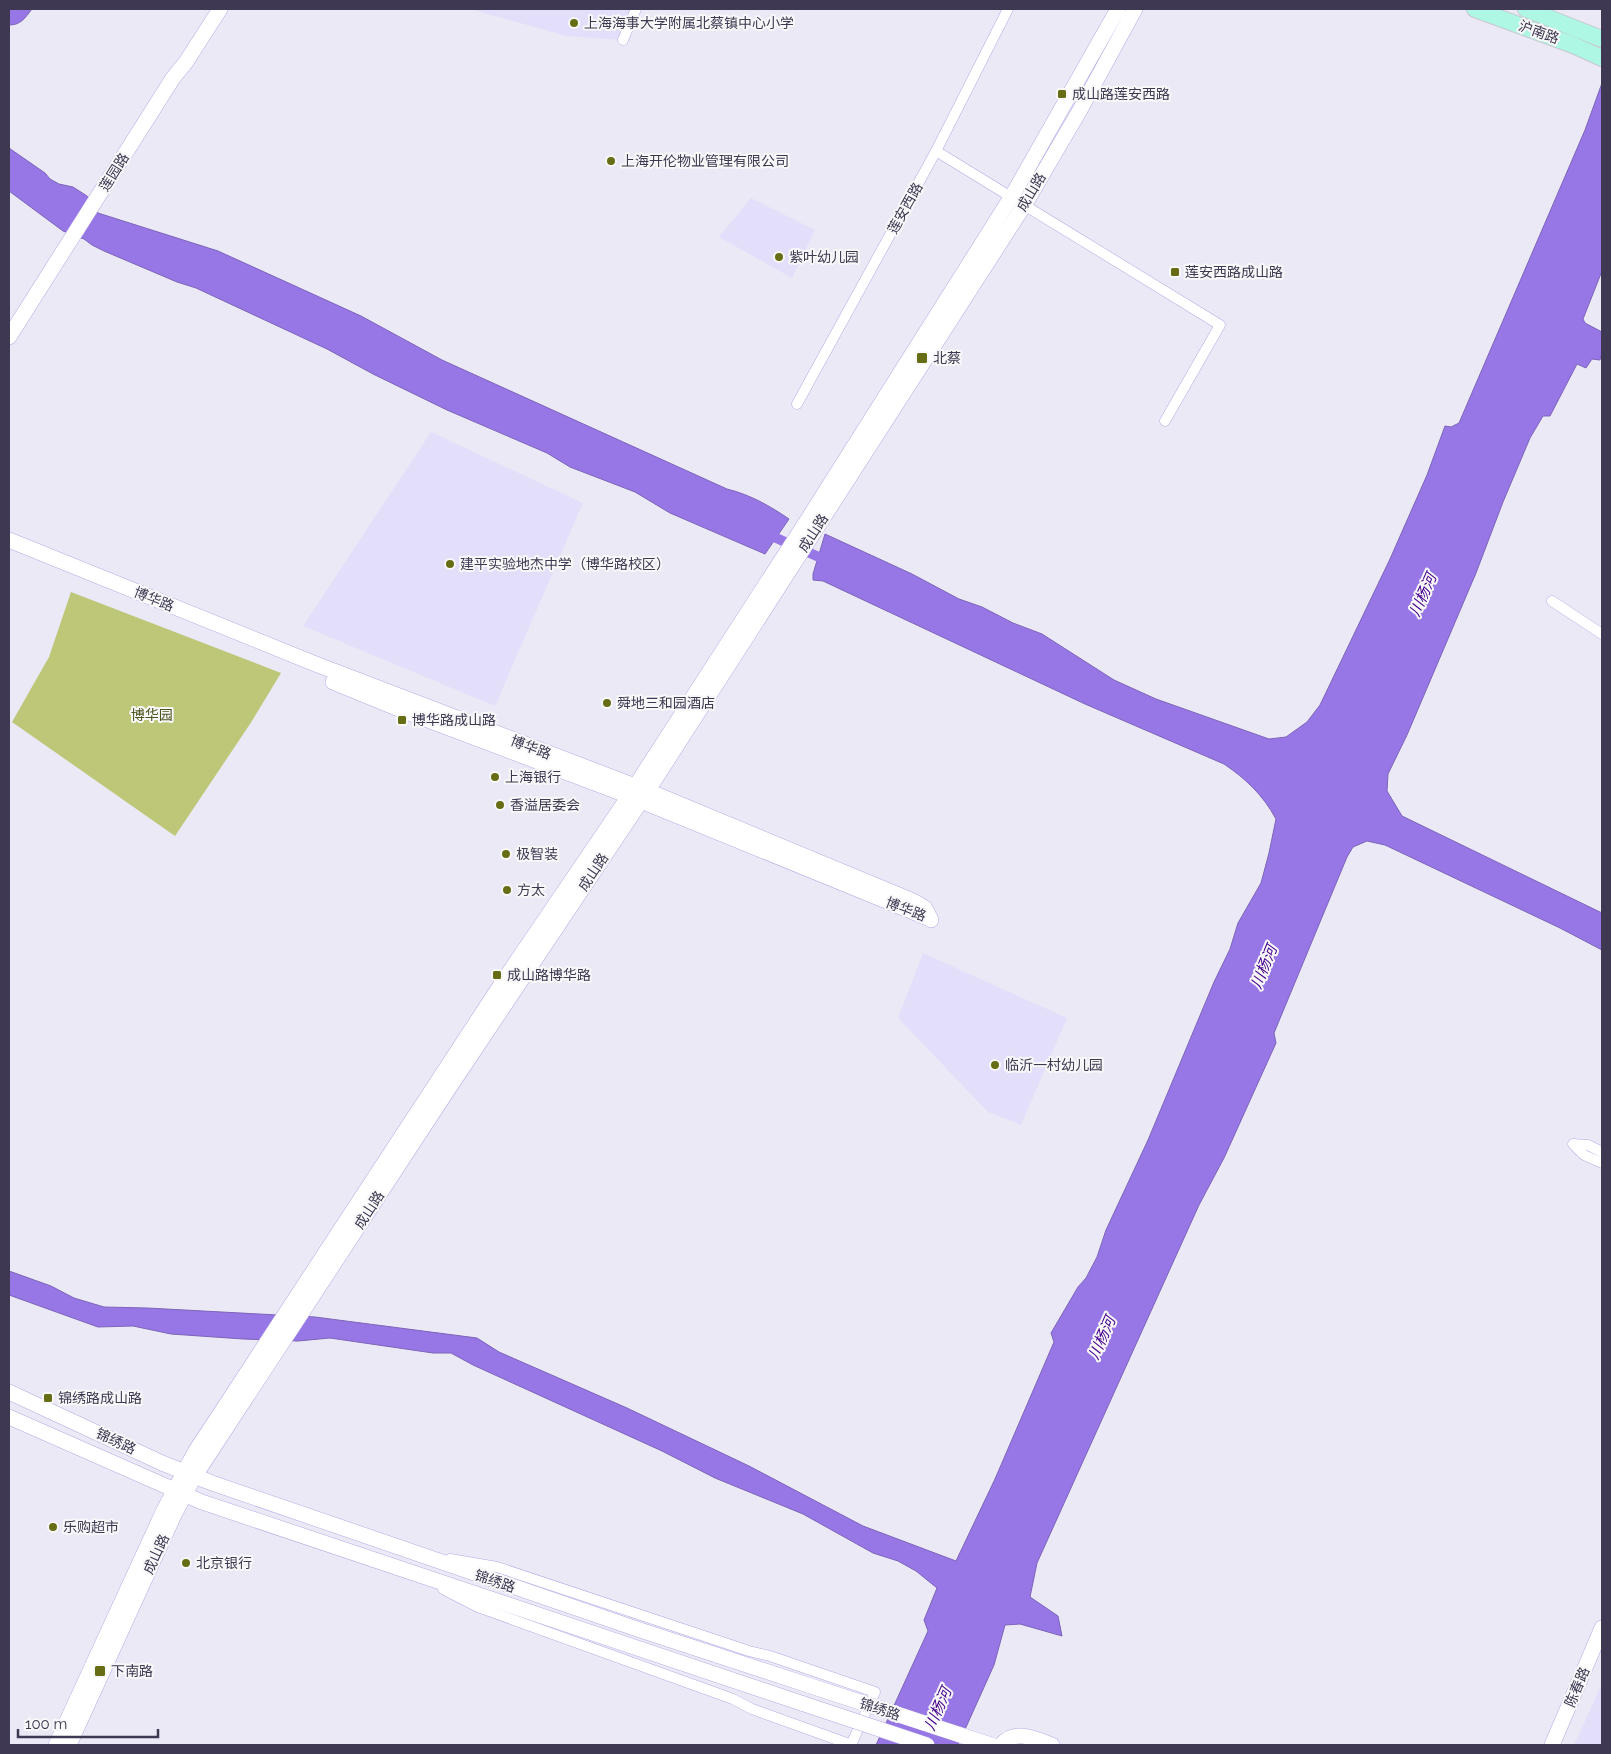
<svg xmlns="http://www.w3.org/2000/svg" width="1611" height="1754" font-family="Raleway,'Noto Sans SC',sans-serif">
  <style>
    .built { fill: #e3defa }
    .green { fill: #bdc777 }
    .water { fill: #9777e5; stroke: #7c64b9 }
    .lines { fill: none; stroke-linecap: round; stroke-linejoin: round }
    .canal { stroke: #9777e5; stroke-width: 10 }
    .street-casing { stroke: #b7a9e7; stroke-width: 11 }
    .secondary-casing { stroke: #b7a9e7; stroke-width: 16 }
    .primary-casing { stroke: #c9c7cf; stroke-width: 18 }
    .street { stroke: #fff; stroke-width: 10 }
    .secondary { stroke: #fff; stroke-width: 15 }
    .primary { stroke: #adf7e4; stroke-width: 16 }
    .secondary-bridge-casing { stroke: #b7a9e7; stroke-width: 16; stroke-linecap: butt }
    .secondary-bridge { stroke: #fff; stroke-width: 15 }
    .poi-dot { fill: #666d14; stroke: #f8f8f8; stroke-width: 2 }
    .labels { text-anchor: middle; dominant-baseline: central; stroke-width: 4; stroke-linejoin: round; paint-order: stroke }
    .poi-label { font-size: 14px; fill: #3e3852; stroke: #f8f8f8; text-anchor: start }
    .street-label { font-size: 14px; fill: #3e3852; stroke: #f8f8f8 }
    .park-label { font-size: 14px; fill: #4f551f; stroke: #f8f8f8 }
    .water-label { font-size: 15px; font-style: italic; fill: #46018f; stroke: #f8f8f8 }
  </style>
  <rect width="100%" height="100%" fill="#ebe9f6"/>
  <path class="built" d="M 474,9 L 634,9 L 623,40 L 566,36 L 474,10 Z
    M 751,198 L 815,230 L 792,278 L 719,237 Z
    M 431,432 L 583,503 L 495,706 L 303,626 Z
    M 923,953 L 1067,1018 L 1021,1125 L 988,1112 L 898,1018 Z
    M 1602,1684 L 1602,1745 L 1574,1745 Z"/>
  <path class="green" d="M 71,592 L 281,673 L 250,724 L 175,836 L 12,722 L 49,657 Z"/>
  <path class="water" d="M 9,9 L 32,9 C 25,18 21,25 9,25 Z
    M 1602,83 L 1602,271 L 1583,319 L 1585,323 L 1602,332 L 1602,352 L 1600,360 L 1592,359 L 1586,368 L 1577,364 L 1550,416 L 1543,416 L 1530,438 L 1503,502 L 1476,573 L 1407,735 L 1388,774 L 1387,791 L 1402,816 L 1602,913 L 1602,950 L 1560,928 L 1385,845 L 1367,841 L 1353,847 L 1347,857 L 1274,1033 L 1276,1043 L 1224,1158 L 1199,1205 L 1037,1563 L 1030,1597 L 1058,1616 L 1062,1636 L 1020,1624 L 1005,1625 L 994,1665 L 958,1745 L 876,1745 L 928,1631 L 924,1620 L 937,1588 L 916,1571 L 898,1561 L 873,1553 L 803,1514 L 715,1478 L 662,1451 L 473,1365 L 451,1353 L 433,1353 L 330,1338 L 298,1341 L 243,1339 L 171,1334 L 133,1326 L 98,1327 L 9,1295 L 9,1271 L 51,1286 L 74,1298 L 104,1307 L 147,1308 L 315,1317 L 477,1338 L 499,1352 L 627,1408 L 749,1466 L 863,1526 L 956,1561 L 995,1479 L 1054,1342 L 1051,1333 L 1078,1287 L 1086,1278 L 1097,1257 L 1106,1230 L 1148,1140 L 1214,982 L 1230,949 L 1238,923 L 1261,883 L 1269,853 L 1276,819 C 1263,795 1246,779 1224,764 L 1085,704 L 823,581 L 813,580 L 813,574 L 825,534 L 912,574 L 959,599 L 982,607 L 1013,623 L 1042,634 L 1114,680 L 1156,699 L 1269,739 L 1286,737 L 1307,722 L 1320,705 L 1390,559 L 1427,475 L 1445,426 L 1451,427 L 1459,423 L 1585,130 Z
    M 9,148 L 45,173 L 50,179 L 59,184 L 73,187 L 87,196 L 98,213 L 218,251 L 361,316 L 442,360 L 727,489 C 751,495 770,506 789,519 L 765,554 L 670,513 L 635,492 L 570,467 L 547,453 L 447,410 L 373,374 L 327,349 L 196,288 L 177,282 L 104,251 L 92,245 L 84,239 L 63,231 L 9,191 Z"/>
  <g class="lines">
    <path class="canal" d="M 765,533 L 830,562"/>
    <defs>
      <path id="street" d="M 623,40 L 636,9
        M 936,151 L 1220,325 L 1165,421
        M 797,404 L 936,151 L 1008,9
        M 1552,601 L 1602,634
        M 1573,1144 L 1584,1155 L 1602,1163
        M 1573,1144 L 1588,1145 L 1602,1152
        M 450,1559 L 497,1567 L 749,1651 L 770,1656 L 875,1692 L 851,1745
        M 443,1589 L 478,1607 L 733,1699 L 752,1709 L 852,1745"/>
      <path id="secondary" d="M 9,337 L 173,78 L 186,62 L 220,9
        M 9,540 L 318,665 L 648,791 L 913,901 L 925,908 L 931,920
        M 333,682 L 404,711 L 629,796 L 928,918
        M 9,1392 L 162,1463 L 212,1483 L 640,1630 L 811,1686
        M 9,1417 L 202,1502 L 804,1704
        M 56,1745 L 164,1510 L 195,1452 L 504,980 L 629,796 L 810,516 L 1012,196 L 1118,9
        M 69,1745 L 174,1515 L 194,1477 L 451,1085 L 641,801 L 1025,204 L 1080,110 L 1135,9
        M 1001,1745 C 1015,1728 1035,1739 1052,1745
        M 1552,1745 L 1602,1628"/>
      <path id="primary" d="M 1475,9 L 1573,45 L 1602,58
        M 1526,9 L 1602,39"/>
    </defs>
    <use href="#street" class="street-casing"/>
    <use href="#secondary" class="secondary-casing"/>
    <use href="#primary" class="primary-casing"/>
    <use href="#street" class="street"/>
    <use href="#secondary" class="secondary"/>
    <use href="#primary" class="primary"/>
    <defs>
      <path id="secondary-bridge" d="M 811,1686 L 991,1745
        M 804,1704 L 927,1745"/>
    </defs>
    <use href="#secondary-bridge" class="secondary-bridge-casing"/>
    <use href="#secondary-bridge" class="secondary-bridge"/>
  </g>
  <g class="poi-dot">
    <circle cx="574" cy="23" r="5"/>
    <rect x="1057" y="89" width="10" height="10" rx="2.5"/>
    <circle cx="611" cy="161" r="5"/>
    <circle cx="779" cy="257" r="5"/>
    <rect x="1170" y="267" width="10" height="10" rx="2.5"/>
    <rect x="916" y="352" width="12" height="12" rx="2.5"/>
    <circle cx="450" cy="564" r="5"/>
    <circle cx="607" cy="703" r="5"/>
    <rect x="397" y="715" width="10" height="10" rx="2.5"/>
    <circle cx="495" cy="777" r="5"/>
    <circle cx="500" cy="805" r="5"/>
    <circle cx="506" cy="854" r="5"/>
    <circle cx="507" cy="890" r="5"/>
    <rect x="492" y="970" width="10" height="10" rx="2.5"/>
    <circle cx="995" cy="1065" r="5"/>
    <rect x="43" y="1393" width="10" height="10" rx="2.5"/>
    <circle cx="53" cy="1527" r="5"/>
    <circle cx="186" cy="1563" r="5"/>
    <rect x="94" y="1665" width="12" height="12" rx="2.5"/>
  </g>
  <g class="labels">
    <g class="poi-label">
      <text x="584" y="23">上海海事大学附属北蔡镇中心小学</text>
      <text x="1072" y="94">成山路莲安西路</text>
      <text x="621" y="161">上海开伦物业管理有限公司</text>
      <text x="789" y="257">紫叶幼儿园</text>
      <text x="1185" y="272">莲安西路成山路</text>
      <text x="933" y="358">北蔡</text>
      <text x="460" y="564">建平实验地杰中学（博华路校区）</text>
      <text x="617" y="703">舜地三和园酒店</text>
      <text x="412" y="720">博华路成山路</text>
      <text x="505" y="777">上海银行</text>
      <text x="510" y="805">香溢居委会</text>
      <text x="516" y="854">极智装</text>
      <text x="517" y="890">方太</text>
      <text x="507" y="975">成山路博华路</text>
      <text x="1005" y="1065">临沂一村幼儿园</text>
      <text x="58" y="1398">锦绣路成山路</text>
      <text x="63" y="1527">乐购超市</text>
      <text x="196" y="1563">北京银行</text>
      <text x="111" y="1671">下南路</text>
    </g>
    <g class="street-label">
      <text transform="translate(1539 32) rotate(20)">沪南路</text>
      <text transform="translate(114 172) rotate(-58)">莲园路</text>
      <text transform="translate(1031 192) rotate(-59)">成山路</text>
      <text transform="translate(905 208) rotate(-61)">莲安西路</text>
      <text transform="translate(813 533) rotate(-57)">成山路</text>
      <text transform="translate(154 599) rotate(22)">博华路</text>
      <text transform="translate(531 747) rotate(21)">博华路</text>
      <text transform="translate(593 872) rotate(-56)">成山路</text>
      <text transform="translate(906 909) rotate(21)">博华路</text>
      <text transform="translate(369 1210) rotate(-57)">成山路</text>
      <text transform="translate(116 1441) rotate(25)">锦绣路</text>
      <text transform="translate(156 1554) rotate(-65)">成山路</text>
      <text transform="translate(495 1581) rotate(19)">锦绣路</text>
      <text transform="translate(1577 1687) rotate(-67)">陈春路</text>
      <text transform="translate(880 1709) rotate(18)">锦绣路</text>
    </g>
    <g class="park-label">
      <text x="152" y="715">博华园</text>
    </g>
    <g class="water-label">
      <text transform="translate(1423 595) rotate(-66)">川杨河</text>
      <text transform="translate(1264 967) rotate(-68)">川杨河</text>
      <text transform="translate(1102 1338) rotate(-66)">川杨河</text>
      <text transform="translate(938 1709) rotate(-66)">川杨河</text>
    </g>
  </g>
  <rect width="1611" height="1754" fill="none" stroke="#3e3852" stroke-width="20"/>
  <path d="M18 1729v8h140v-8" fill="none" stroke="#3e3852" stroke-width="2.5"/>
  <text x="25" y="1729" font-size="15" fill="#3e3852" stroke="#f8f8f8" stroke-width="4" paint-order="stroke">100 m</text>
</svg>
